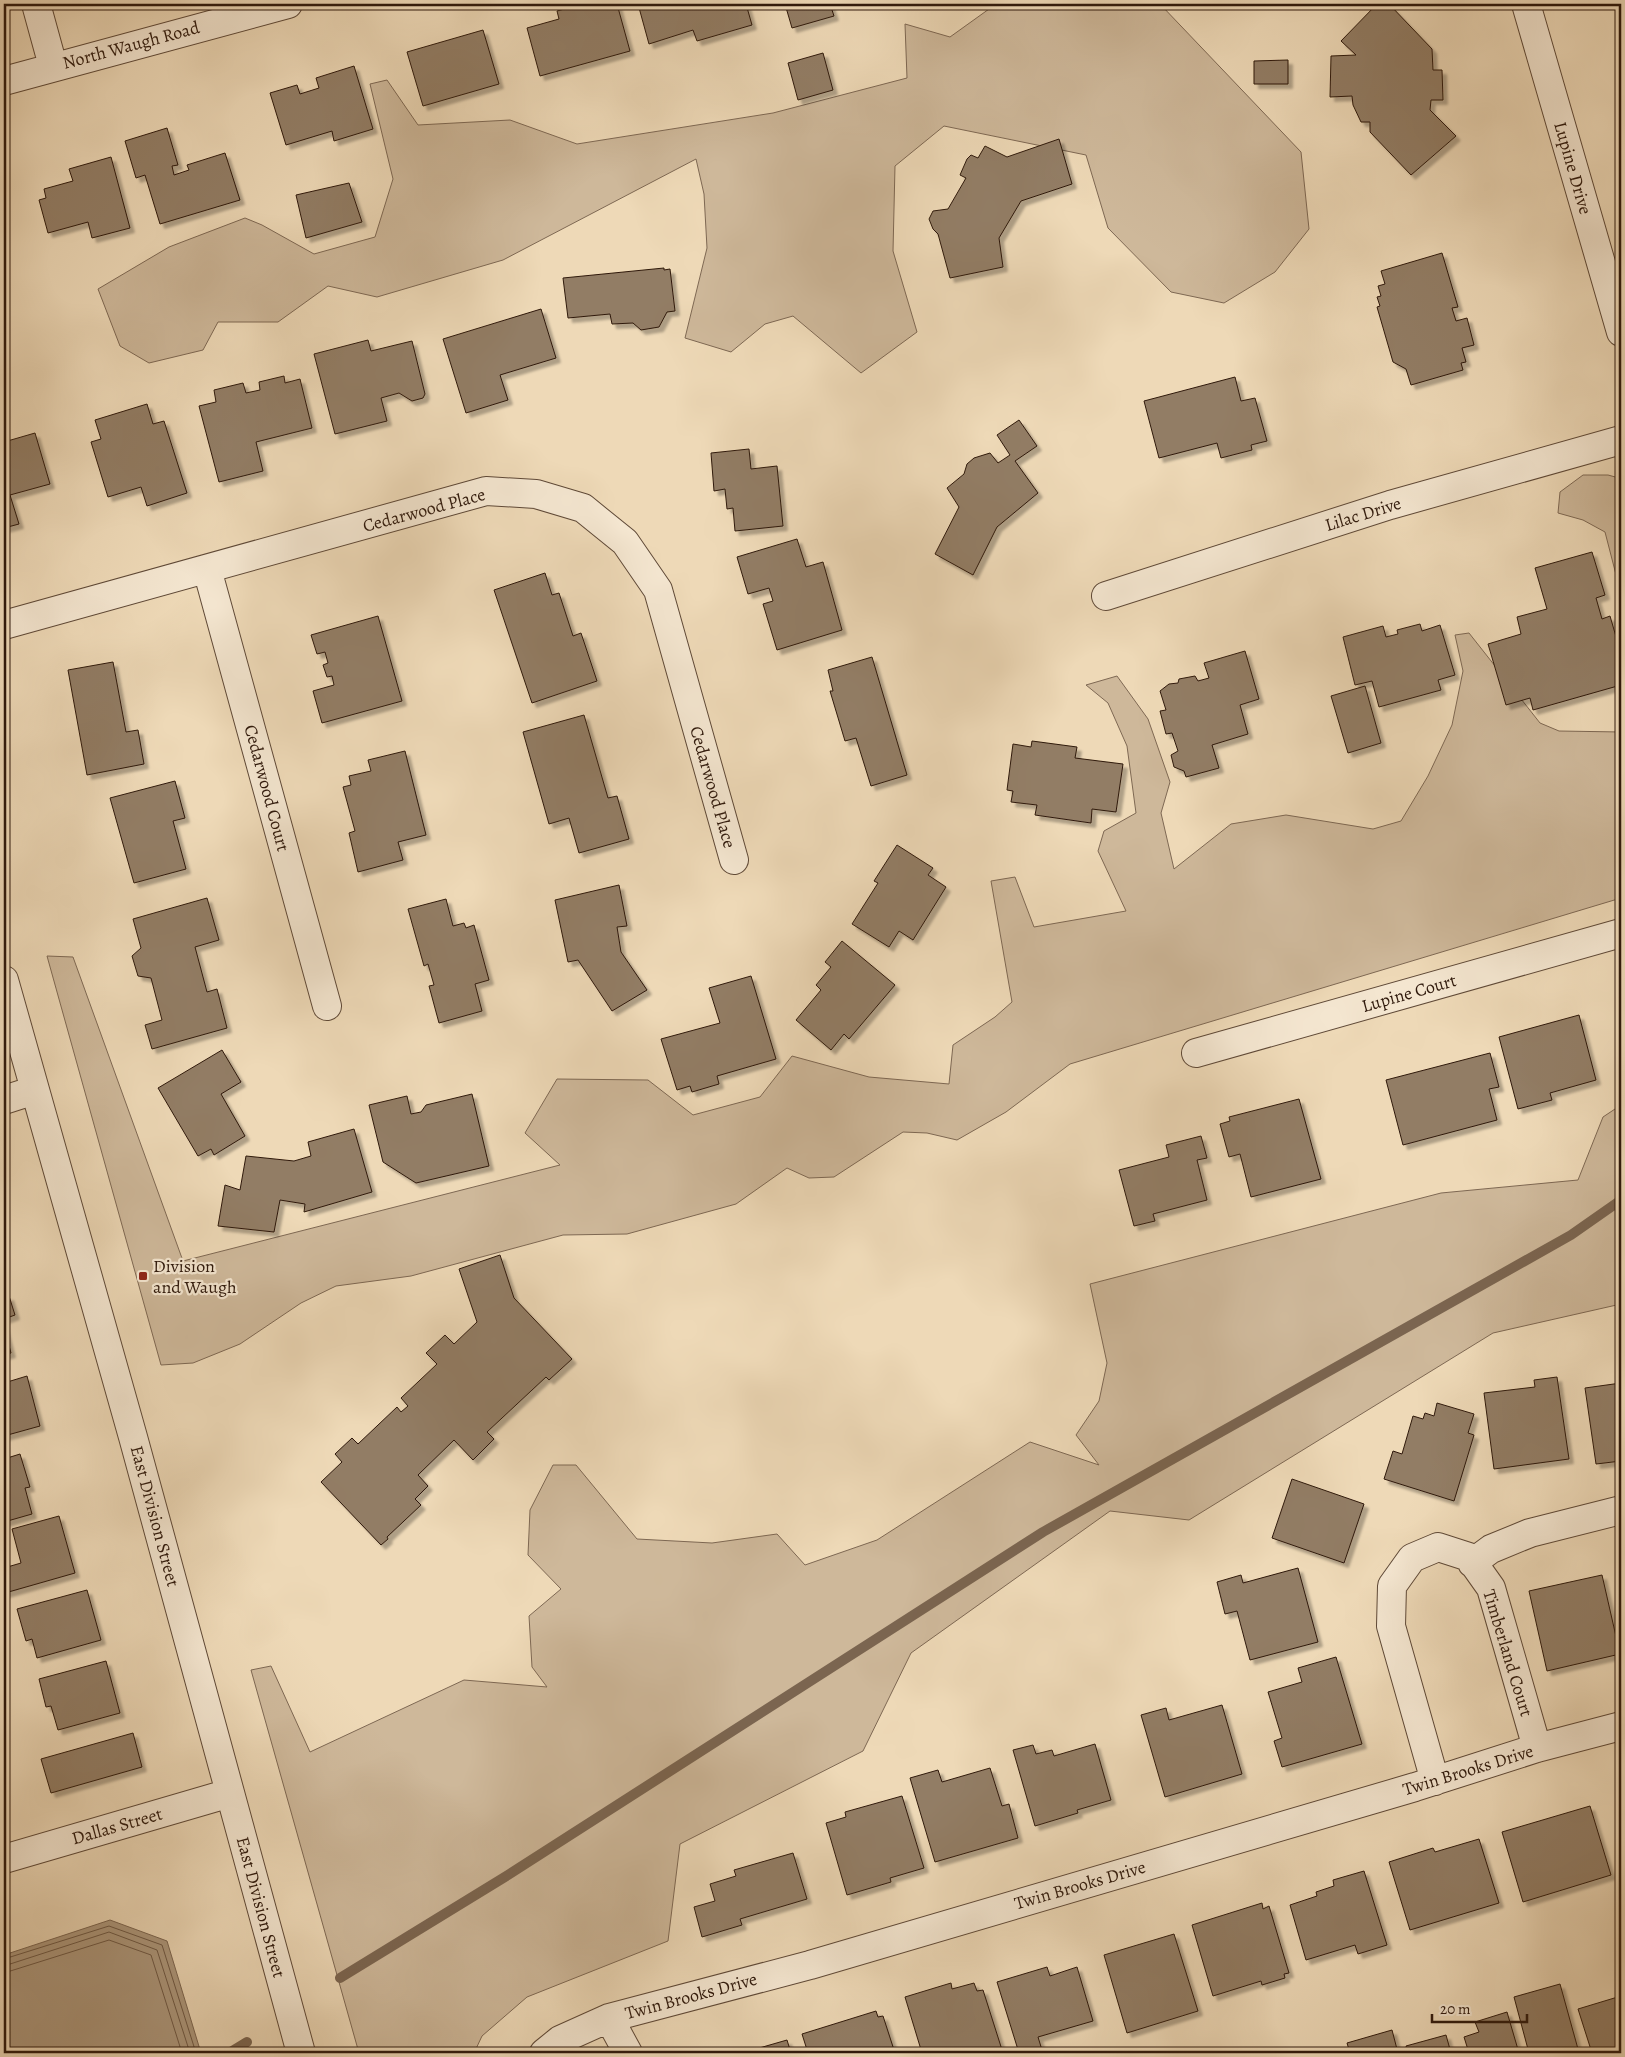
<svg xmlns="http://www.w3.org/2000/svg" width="1625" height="2057" font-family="Alegreya,serif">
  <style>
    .green { fill: #ceb89a; stroke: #7e6853 }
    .water { fill: #ad987d; stroke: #7b6550 }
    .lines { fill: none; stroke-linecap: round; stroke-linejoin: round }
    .shore { stroke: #6e5844; stroke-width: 1 }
    .stream { stroke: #7b6550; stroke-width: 10 }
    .building { fill: #927d65; stroke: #2f190c; filter: url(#shadow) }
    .minor-casing { stroke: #5f4937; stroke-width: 30 }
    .minor { stroke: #f4e6d0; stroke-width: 28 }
    .poi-dot { fill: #8f2418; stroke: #f4e6d0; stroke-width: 2 }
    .labels { text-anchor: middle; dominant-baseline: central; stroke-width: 4.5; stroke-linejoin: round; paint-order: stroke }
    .street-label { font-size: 18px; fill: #2f190c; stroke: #f4e6d0 }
    .poi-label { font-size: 18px; fill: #2f190c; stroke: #f4e6d0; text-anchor: start }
  </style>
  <defs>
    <filter id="shadow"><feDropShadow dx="4.5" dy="4.5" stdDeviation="1" flood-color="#0004"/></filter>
  </defs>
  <rect width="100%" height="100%" fill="#eed9b7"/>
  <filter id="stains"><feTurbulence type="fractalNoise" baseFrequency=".004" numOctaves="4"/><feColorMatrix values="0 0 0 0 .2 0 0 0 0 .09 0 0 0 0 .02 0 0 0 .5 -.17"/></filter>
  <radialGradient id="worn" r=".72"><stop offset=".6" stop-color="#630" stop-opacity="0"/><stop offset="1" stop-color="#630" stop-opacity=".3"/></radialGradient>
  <path class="green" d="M 996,4 L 1160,4 L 1301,152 L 1309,229 L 1275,272 L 1224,303 L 1171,292 L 1108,228 L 1086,155 L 944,126 L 895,166 L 893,251 L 917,332 L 861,373 L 793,316 L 765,324 L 731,352 L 685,338 L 707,248 L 704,194 L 696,159 L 503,260 L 377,297 L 328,286 L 278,322 L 218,322 L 203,350 L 149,363 L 120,346 L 98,289 L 169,247 L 245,218 L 262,225 L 314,254 L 375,237 L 393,179 L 370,84 L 387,80 L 418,125 L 510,120 L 577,144 L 773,113 L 907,78 L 905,24 L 950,37 Z
    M 1583,475 L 1608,475 L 1619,478 L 1621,483 L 1621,594 L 1605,532 L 1583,520 L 1558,513 L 1560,492 Z
    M 1469,633 L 1540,723 L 1559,731 L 1621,732 L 1621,898 L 1070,1064 L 1006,1112 L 957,1140 L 927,1133 L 903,1132 L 834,1177 L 809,1178 L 787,1168 L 736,1204 L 627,1234 L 563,1235 L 411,1276 L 336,1286 L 301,1303 L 240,1344 L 193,1363 L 161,1365 L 47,956 L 73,957 L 183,1261 L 560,1165 L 525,1133 L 557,1079 L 648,1080 L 693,1115 L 760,1097 L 792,1056 L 869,1077 L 949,1084 L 953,1045 L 995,1017 L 1012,1002 L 991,881 L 1015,877 L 1034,927 L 1126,911 L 1098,851 L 1104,831 L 1136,813 L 1127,746 L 1108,703 L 1086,685 L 1117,676 L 1148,719 L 1170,782 L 1161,813 L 1174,869 L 1231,824 L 1286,815 L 1373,829 L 1401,821 L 1428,776 L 1452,725 L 1463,671 L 1455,635 Z
    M 1621,1105 L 1621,1304 L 1493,1333 L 1189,1520 L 1110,1511 L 911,1653 L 863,1751 L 680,1844 L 668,1941 L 527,1997 L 482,2036 L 474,2053 L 359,2053 L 251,1670 L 271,1666 L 310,1752 L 464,1680 L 547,1687 L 532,1667 L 529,1616 L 561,1589 L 528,1555 L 530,1510 L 553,1465 L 576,1465 L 637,1539 L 712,1543 L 777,1534 L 805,1565 L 877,1540 L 1030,1442 L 1099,1465 L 1076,1435 L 1099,1401 L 1107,1363 L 1090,1284 L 1441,1193 L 1578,1180 L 1603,1117 Z"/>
  <path class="water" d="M 110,1920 L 167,1941 L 201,2053 L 4,2053 L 4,1955 Z"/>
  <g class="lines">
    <path class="shore" d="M 4,1959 L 109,1926 L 162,1945 L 196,2053
      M 4,1966 L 109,1932 L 157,1950 L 190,2053
      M 4,1973 L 109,1940 L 151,1955 L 182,2053"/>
    <path class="stream" d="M 340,1978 L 508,1875 L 1043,1532 L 1571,1235 L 1621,1200
      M 229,2053 L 247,2042"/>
  </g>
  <path class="building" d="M 583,4 L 617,4 L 630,51 L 540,76 L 527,28 L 559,19 L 557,11 Z
    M 638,4 L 746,4 L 752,25 L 697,41 L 693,30 L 649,44 Z
    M 785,4 L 830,4 L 834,16 L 792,28 Z
    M 1377,4 L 1389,4 L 1432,49 L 1433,70 L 1442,70 L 1443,100 L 1431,100 L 1430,110 L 1456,136 L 1411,175 L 1370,132 L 1370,122 L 1361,122 L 1353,105 L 1352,96 L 1330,97 L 1331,56 L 1356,55 L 1341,41 Z
    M 483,30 L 499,84 L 423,106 L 407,52 Z
    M 823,53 L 833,90 L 798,100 L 788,63 Z
    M 1288,60 L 1288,84 L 1254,84 L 1254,61 Z
    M 354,66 L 373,129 L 334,141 L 332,131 L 286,145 L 270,93 L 297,85 L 300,94 L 319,88 L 316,78 Z
    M 167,128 L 178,165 L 172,166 L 174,175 L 189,170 L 187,165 L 225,153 L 240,200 L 160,224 L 145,175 L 136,178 L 125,141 Z
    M 1059,139 L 1072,184 L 1021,201 L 999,238 L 1003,267 L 950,278 L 938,234 L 933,229 L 929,219 L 933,211 L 948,209 L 966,178 L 960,175 L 967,159 L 971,155 L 978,158 L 985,146 L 1007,157 Z
    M 111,157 L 130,228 L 92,238 L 88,222 L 48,233 L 39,200 L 46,198 L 44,189 L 73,181 L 69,169 Z
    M 349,183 L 362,222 L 306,238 L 296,195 Z
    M 1442,253 L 1458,307 L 1452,308 L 1456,321 L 1467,318 L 1474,345 L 1462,348 L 1466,362 L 1461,363 L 1463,370 L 1411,385 L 1406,369 L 1393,362 L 1377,307 L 1380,306 L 1377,297 L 1381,296 L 1378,286 L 1385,284 L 1381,271 Z
    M 664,268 L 664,270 L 670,269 L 675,311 L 667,312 L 659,327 L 641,330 L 633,323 L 612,324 L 610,314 L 568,318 L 563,278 Z
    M 541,309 L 556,358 L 500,375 L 508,400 L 466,413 L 443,339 Z
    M 368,340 L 371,351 L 412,341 L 425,394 L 423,398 L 412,401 L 399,393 L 381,398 L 387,421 L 335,434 L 314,354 Z
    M 284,376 L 285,383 L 300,379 L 312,428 L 256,442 L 263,471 L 219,482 L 199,406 L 216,402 L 214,390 L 243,383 L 246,393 L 260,390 L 259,382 Z
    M 1235,377 L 1241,401 L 1255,398 L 1267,441 L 1251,445 L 1252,450 L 1221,458 L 1217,443 L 1159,458 L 1144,401 Z
    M 147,404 L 153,424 L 164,421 L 187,493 L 147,506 L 141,487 L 108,497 L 91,442 L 101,439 L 95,420 Z
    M 1019,420 L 1037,446 L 1015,461 L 1038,493 L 997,527 L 973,575 L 935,554 L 959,507 L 947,488 L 964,474 L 967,464 L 974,458 L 990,453 L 998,463 L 1010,455 L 997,435 Z
    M 35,433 L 50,484 L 10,495 L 19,524 L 4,528 L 4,442 Z
    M 749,449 L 751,469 L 777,466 L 783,526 L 735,531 L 733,508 L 727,509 L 725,489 L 714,491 L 711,453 Z
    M 797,539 L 806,567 L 823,562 L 842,630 L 777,650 L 763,604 L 773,601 L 769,588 L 748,594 L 737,557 Z
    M 1592,552 L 1605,595 L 1596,598 L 1602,619 L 1610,616 L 1619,647 L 1621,646 L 1621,685 L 1533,710 L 1530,698 L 1506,705 L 1488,644 L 1521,634 L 1517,617 L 1547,609 L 1535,568 Z
    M 545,573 L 552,595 L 559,593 L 573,636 L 581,633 L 597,681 L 532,703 L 494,590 Z
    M 378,616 L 402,701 L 322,723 L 313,691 L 334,685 L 332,676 L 327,677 L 323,665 L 328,663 L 325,652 L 317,654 L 311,635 Z
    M 1420,624 L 1422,631 L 1440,625 L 1455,675 L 1438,680 L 1441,690 L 1379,707 L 1372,681 L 1355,685 L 1343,637 L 1383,626 L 1386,637 L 1398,634 L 1397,630 Z
    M 1245,651 L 1259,699 L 1240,705 L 1248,734 L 1212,745 L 1219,768 L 1186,777 L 1184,771 L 1174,767 L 1171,755 L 1178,751 L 1172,733 L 1166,734 L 1160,711 L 1166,710 L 1160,691 L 1169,684 L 1178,683 L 1179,679 L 1195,676 L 1198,681 L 1209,678 L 1204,663 Z
    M 872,657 L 907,775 L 871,786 L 856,738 L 845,741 L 830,691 L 833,691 L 828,670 Z
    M 113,662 L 126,732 L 138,730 L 144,764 L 87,775 L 68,670 Z
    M 1365,686 L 1381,743 L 1348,753 L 1331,696 Z
    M 584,715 L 608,798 L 617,796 L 629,839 L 579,853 L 569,818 L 549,824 L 523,732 Z
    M 1032,741 L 1077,747 L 1075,758 L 1123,764 L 1116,812 L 1092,809 L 1091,823 L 1035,815 L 1037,805 L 1011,802 L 1013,791 L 1007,790 L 1013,744 L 1031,747 Z
    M 405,751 L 426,835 L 398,842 L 403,860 L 358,872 L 349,833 L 355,831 L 343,787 L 351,785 L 349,776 L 371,771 L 368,760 Z
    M 175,781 L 185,818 L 173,821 L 186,869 L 134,883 L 110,798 Z
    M 897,845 L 933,868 L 928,875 L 946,887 L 913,940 L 899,931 L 889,947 L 852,924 L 878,883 L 874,881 Z
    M 619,885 L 627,926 L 617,927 L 621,952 L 647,990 L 612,1011 L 578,960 L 568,962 L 555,900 Z
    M 207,898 L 219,940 L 195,947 L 207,992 L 217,989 L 227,1028 L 152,1049 L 145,1025 L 162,1020 L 151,978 L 138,976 L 132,956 L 141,948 L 133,919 Z
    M 446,899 L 453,926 L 464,923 L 466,928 L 474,925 L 489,980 L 475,984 L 482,1011 L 439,1023 L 429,986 L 434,985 L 428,964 L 424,966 L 408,909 Z
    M 842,941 L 895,985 L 849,1039 L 844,1034 L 831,1050 L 796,1020 L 821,990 L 816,985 L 831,967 L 825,962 Z
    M 751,976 L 776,1059 L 717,1076 L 719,1084 L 692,1092 L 690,1086 L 677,1090 L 661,1039 L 720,1023 L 709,988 Z
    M 1579,1015 L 1596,1080 L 1550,1093 L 1552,1100 L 1518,1109 L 1499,1037 Z
    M 222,1050 L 241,1082 L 221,1094 L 245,1136 L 214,1155 L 211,1149 L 198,1156 L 158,1088 Z
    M 1490,1053 L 1499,1087 L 1489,1089 L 1497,1120 L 1403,1145 L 1386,1080 Z
    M 472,1094 L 489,1166 L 416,1183 L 383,1162 L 369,1105 L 407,1096 L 411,1114 L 421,1112 L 426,1105 Z
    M 1299,1099 L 1321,1179 L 1251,1197 L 1240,1154 L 1229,1157 L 1220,1124 L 1230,1121 L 1229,1117 Z
    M 354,1129 L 372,1192 L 304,1212 L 305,1204 L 280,1200 L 274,1232 L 218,1226 L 225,1185 L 240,1190 L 246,1156 L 294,1161 L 311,1156 L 308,1142 Z
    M 1201,1136 L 1207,1158 L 1197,1160 L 1207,1200 L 1153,1214 L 1155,1221 L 1134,1226 L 1119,1170 L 1169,1157 L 1166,1145 Z
    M 500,1255 L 514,1298 L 572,1359 L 549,1380 L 546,1377 L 487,1432 L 494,1439 L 473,1460 L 454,1440 L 418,1475 L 428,1486 L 415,1499 L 421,1505 L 387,1537 L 388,1539 L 381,1545 L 321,1482 L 342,1462 L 335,1454 L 352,1438 L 358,1444 L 397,1407 L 401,1412 L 408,1406 L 401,1398 L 437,1364 L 426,1353 L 445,1335 L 454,1344 L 477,1322 L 459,1269 Z
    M 9,1296 L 15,1315 L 4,1319 L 4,1297 Z
    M 4,1327 L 11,1353 L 4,1355 Z
    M 27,1376 L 40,1426 L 4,1436 L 4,1383 Z
    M 1557,1377 L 1569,1459 L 1494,1469 L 1484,1393 L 1535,1387 L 1534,1380 Z
    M 1621,1383 L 1621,1461 L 1596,1464 L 1585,1388 Z
    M 1437,1403 L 1474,1414 L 1468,1433 L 1474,1435 L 1454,1501 L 1384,1479 L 1393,1451 L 1402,1454 L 1413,1416 L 1423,1419 L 1425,1413 L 1434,1416 Z
    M 20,1454 L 30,1487 L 25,1488 L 32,1514 L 4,1522 L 4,1459 Z
    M 1292,1479 L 1364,1504 L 1344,1563 L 1272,1538 Z
    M 59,1516 L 75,1573 L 5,1593 L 4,1568 L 21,1563 L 12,1529 Z
    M 1298,1568 L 1318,1642 L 1250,1660 L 1237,1611 L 1225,1614 L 1217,1582 L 1241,1575 L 1243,1583 Z
    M 1602,1575 L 1620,1654 L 1547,1671 L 1529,1591 Z
    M 87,1590 L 101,1640 L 37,1658 L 32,1639 L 26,1641 L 17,1609 Z
    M 1336,1657 L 1362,1744 L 1282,1767 L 1274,1741 L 1282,1738 L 1268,1692 L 1302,1682 L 1298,1668 Z
    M 106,1661 L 120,1713 L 58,1730 L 51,1706 L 46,1707 L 39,1679 Z
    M 1222,1705 L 1242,1774 L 1165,1797 L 1141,1715 L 1166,1708 L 1169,1720 Z
    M 133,1733 L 142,1767 L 51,1793 L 41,1759 Z
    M 1095,1744 L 1111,1800 L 1077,1810 L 1078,1813 L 1035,1826 L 1013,1750 L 1033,1745 L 1036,1754 L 1052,1750 L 1054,1756 Z
    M 990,1768 L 1002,1806 L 1009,1804 L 1018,1838 L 935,1862 L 910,1778 L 938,1770 L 942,1782 Z
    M 902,1796 L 924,1868 L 890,1878 L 891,1882 L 847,1895 L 826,1823 L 846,1817 L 845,1812 Z
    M 1590,1806 L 1611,1875 L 1523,1902 L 1502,1832 Z
    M 1479,1839 L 1499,1903 L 1410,1930 L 1389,1862 L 1433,1848 L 1435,1852 Z
    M 793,1853 L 807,1899 L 740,1919 L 742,1925 L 702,1937 L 694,1907 L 715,1901 L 710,1884 L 736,1876 L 734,1870 Z
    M 1364,1871 L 1387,1945 L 1358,1954 L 1355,1945 L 1306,1960 L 1290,1905 L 1317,1896 L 1316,1892 L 1334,1886 L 1333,1880 Z
    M 1262,1903 L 1263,1909 L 1269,1906 L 1289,1973 L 1284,1974 L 1285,1978 L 1262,1985 L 1261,1981 L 1213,1996 L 1192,1925 Z
    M 1174,1934 L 1198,2011 L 1127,2033 L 1104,1955 Z
    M 1047,1967 L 1050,1976 L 1077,1967 L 1093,2021 L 1038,2037 L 1042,2050 L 1032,2053 L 1019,2053 L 997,1982 Z
    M 951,1983 L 952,1989 L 974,1983 L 977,1991 L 983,1990 L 1003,2053 L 922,2053 L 905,1997 Z
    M 1560,1984 L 1578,2049 L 1568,2052 L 1569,2053 L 1529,2053 L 1514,1997 Z
    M 1621,1996 L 1621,2053 L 1592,2053 L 1578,2009 Z
    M 876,2011 L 878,2017 L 883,2016 L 895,2053 L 808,2053 L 802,2034 Z
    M 1507,2012 L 1519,2053 L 1469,2053 L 1464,2037 L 1479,2032 L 1475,2022 Z
    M 1392,2030 L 1398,2053 L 1350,2053 L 1347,2043 Z
    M 1446,2035 L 1451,2053 L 1408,2053 L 1406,2046 Z
    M 787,2040 L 791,2053 L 742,2053 Z"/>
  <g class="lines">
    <defs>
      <path id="minor" d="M 36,4 L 53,66
        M 1526,4 L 1621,332
        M 4,81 L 288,4
        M 207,569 L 327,1006
        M 1106,596 L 1390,505 L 1621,440
        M 4,625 L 486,491 L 536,494 L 583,508 L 625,542 L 658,590 L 734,860
        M 4,980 L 133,1437 L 301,2053
        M 1196,1053 L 1621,933
        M 4,1100 L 35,1090
        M 1472,1563 L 1491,1549 L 1530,1533 L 1621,1510
        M 1435,1781 L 1391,1626 L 1392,1586 L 1412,1558 L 1438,1547 L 1469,1557 L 1491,1588 L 1537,1748
        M 4,1859 L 230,1793
        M 609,2018 L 628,2053
        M 544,2053 L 560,2040 L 609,2018 L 810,1965 L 1415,1787 L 1537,1748 L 1621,1726"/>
    </defs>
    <use href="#minor" class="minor-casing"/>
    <use href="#minor" class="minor"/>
  </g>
  <rect class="poi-dot" x="138" y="1271" width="10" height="10" rx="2.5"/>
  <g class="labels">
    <g class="street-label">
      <text transform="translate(131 45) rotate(-15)">North Waugh Road</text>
      <text transform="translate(1573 168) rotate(74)">Lupine Drive</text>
      <text transform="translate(424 510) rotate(-15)">Cedarwood Place</text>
      <text transform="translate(1363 514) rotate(-17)">Lilac Drive</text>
      <text transform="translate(713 787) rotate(74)">Cedarwood Place</text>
      <text transform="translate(267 788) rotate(75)">Cedarwood Court</text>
      <text transform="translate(1409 993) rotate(-16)">Lupine Court</text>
      <text transform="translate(155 1516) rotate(75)">East Division Street</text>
      <text transform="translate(1508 1653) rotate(73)">Timberland Court</text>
      <text transform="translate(1468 1770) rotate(-17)">Twin Brooks Drive</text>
      <text transform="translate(117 1826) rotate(-16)">Dallas Street</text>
      <text transform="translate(1080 1885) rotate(-16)">Twin Brooks Drive</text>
      <text transform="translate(261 1907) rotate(75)">East Division Street</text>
      <text transform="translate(691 1996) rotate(-15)">Twin Brooks Drive</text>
    </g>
    <g class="poi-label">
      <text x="153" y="1266">Division<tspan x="153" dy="21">and Waugh</tspan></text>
    </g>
  </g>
  <rect width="1625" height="2057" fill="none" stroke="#eed9b7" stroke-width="20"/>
  <rect x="5" y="5" width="1615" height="2047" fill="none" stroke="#2f190c" stroke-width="2.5"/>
  <rect x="10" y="10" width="1605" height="2037" fill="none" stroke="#2f190c"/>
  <path d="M1432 2014v8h95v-8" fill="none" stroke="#2f190c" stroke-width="2.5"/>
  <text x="1440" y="2014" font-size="15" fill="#2f190c" stroke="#f4e6d0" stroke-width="4" paint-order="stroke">20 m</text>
  <rect width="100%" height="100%" filter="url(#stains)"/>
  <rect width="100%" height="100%" fill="url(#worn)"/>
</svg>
